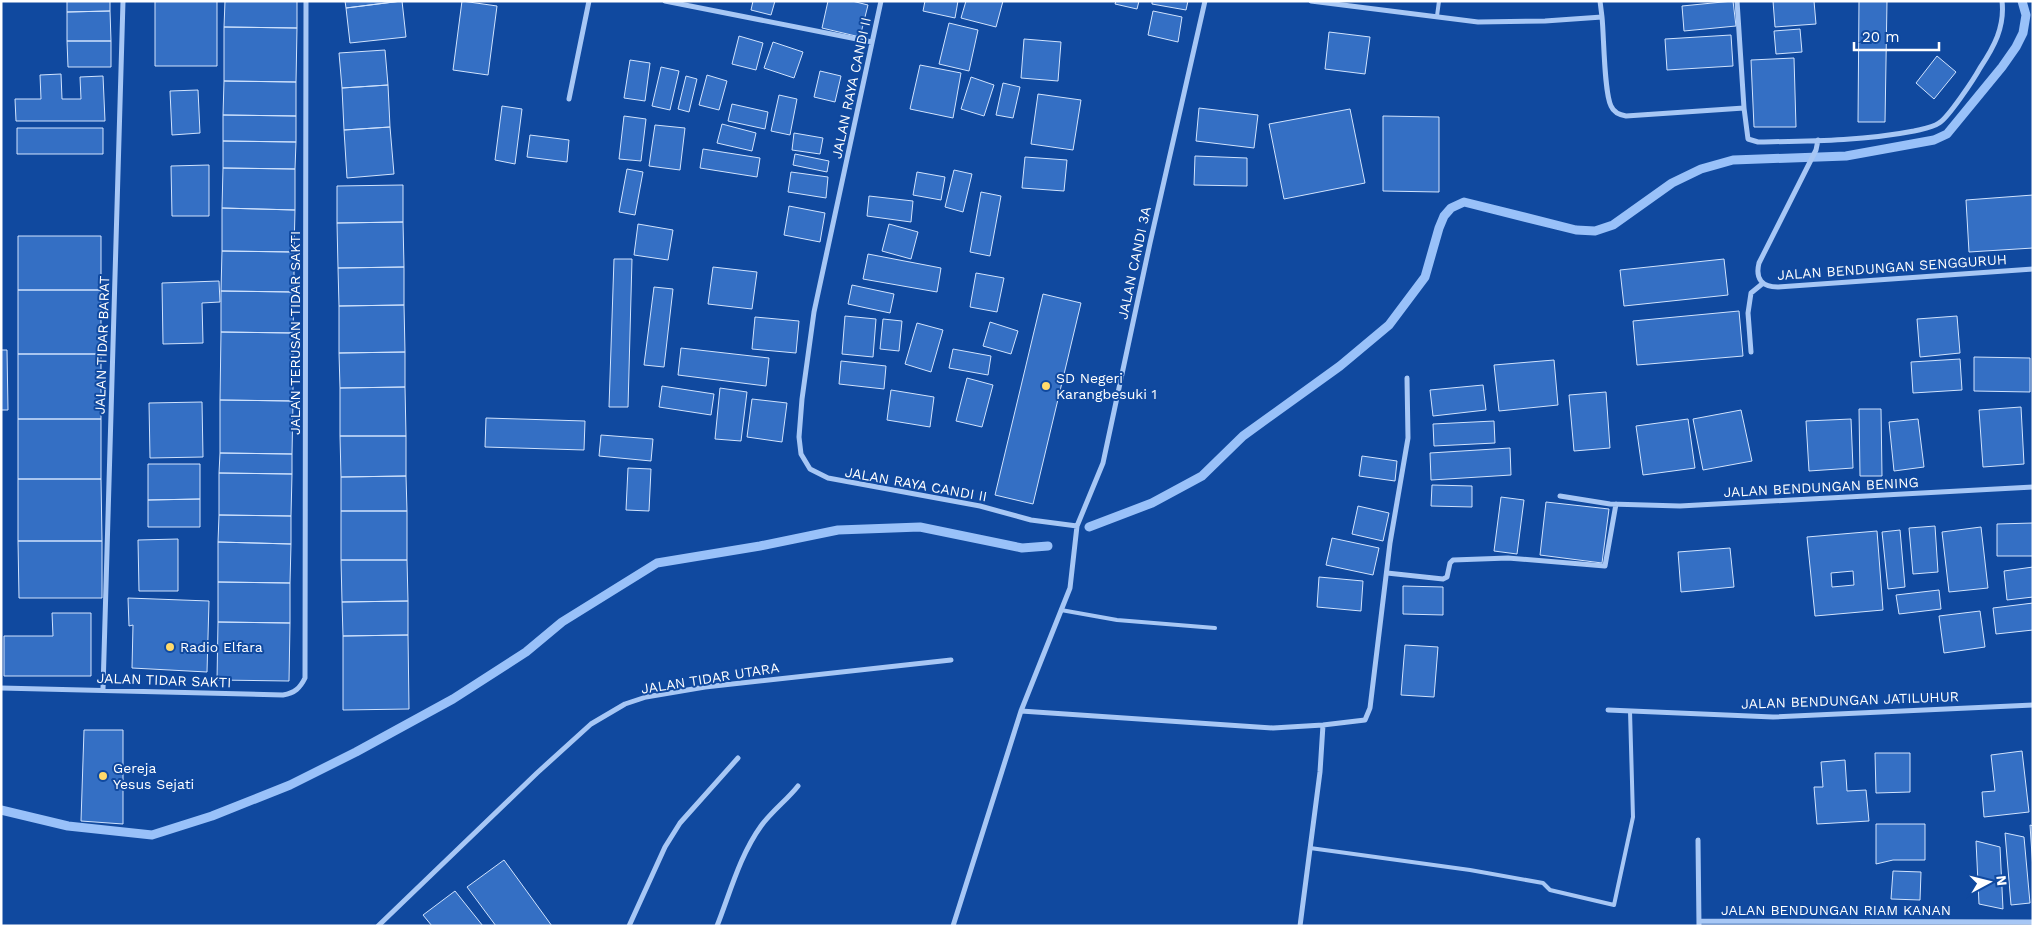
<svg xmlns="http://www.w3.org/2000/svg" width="2034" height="927" font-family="'Work Sans',sans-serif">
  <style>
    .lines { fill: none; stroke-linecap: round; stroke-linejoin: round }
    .stream { stroke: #99c1f9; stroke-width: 9 }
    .building { fill: #346fc4; stroke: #d0e3fe; fill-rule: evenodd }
    .service { stroke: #a7c7f5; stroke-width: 4 }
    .minor { stroke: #a7c7f5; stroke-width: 5 }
    .poi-dot { fill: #ffda6b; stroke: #10499f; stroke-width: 2 }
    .labels { text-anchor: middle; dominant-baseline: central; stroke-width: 4; stroke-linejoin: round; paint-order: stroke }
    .street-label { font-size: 14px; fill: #fff; stroke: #10499f }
    .poi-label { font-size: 14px; fill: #fff; stroke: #10499f; text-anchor: start }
  </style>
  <rect width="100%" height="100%" fill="#10499f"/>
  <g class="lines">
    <path class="stream" d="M 1089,527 L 1152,503 L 1202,476 L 1243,436 L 1340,366 L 1389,325 L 1425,277 L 1439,228 L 1444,216 L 1451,208 L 1464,202 L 1576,230 L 1595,231 L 1613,225 L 1672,183 L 1701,169 L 1733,160 L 1846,156 L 1934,140 L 1947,134 L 2002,67 L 2016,47 L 2023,33 L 2026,15 L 2022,1
      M 1,810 L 68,826 L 152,835 L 212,816 L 290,785 L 356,752 L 453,699 L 526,652 L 562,622 L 657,563 L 760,546 L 838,530 L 920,527 L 1022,548 L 1048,546"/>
  </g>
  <path class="building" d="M 67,1 L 110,1 L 110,11 L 67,12 Z
    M 155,1 L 217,1 L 217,66 L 155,66 Z
    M 225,1 L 297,1 L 297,28 L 224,27 Z
    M 345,1 L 401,1 L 346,8 Z
    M 402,1 L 406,37 L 350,43 L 346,8 Z
    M 462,1 L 497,6 L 488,75 L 453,70 Z
    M 753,1 L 775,1 L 771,15 L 751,10 Z
    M 828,1 L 852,1 L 868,5 L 860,37 L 822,28 Z
    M 925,1 L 958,1 L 955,18 L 923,11 Z
    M 966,1 L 1003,1 L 996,27 L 961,18 Z
    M 1116,1 L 1139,1 L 1137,9 L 1115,4 Z
    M 1152,1 L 1188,1 L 1186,10 L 1152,4 Z
    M 1733,1 L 1736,26 L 1684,31 L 1682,6 Z
    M 1773,1 L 1814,1 L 1816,24 L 1775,27 Z
    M 1859,1 L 1887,1 L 1885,122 L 1858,122 Z
    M 110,11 L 111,41 L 67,41 L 67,12 Z
    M 1153,11 L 1182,17 L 1178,42 L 1148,35 Z
    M 949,23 L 978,30 L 969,71 L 939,64 Z
    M 224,27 L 297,28 L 296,82 L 224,81 Z
    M 1800,29 L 1802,52 L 1776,54 L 1774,31 Z
    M 1329,32 L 1370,37 L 1365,74 L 1325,69 Z
    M 1731,35 L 1733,66 L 1667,70 L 1665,39 Z
    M 739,36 L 763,43 L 756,70 L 732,64 Z
    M 1024,39 L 1061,42 L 1058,81 L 1021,78 Z
    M 67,41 L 111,41 L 111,67 L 68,67 Z
    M 773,42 L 803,52 L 794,78 L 764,68 Z
    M 385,50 L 388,85 L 342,88 L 339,53 Z
    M 1937,56 L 1956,72 L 1934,99 L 1916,83 Z
    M 1794,58 L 1796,127 L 1754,127 L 1751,60 Z
    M 630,60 L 650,63 L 645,101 L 624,98 Z
    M 920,65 L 961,73 L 953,118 L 910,109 Z
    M 661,67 L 679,71 L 670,110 L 652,106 Z
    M 820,71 L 841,76 L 835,102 L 814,97 Z
    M 61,74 L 62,99 L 81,99 L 80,77 L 103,76 L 105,121 L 16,121 L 15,99 L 41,99 L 40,75 Z
    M 707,75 L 727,81 L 719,110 L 699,105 Z
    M 686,76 L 697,79 L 689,112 L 678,109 Z
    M 971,77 L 994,85 L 984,116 L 961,109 Z
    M 224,81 L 296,82 L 296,116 L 223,115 Z
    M 1003,83 L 1020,87 L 1013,118 L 996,115 Z
    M 388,85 L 390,127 L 344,130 L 342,88 Z
    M 198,90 L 200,133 L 172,135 L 170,91 Z
    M 1038,94 L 1081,100 L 1073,150 L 1031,144 Z
    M 779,95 L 797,99 L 790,135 L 771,131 Z
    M 732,104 L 768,112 L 765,129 L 728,121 Z
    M 502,106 L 522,109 L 515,164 L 495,160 Z
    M 1199,108 L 1258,115 L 1254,148 L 1196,141 Z
    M 1350,109 L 1365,183 L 1284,199 L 1269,124 Z
    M 223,115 L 296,116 L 296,142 L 223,141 Z
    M 624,116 L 646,119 L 641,161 L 619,159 Z
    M 1383,116 L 1439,117 L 1439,192 L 1383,191 Z
    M 722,124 L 756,133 L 752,151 L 717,143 Z
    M 655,125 L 685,128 L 680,170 L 649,166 Z
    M 390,127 L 394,174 L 347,178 L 344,130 Z
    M 17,128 L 103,128 L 103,154 L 17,154 Z
    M 794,133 L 823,138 L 820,154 L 792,150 Z
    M 530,135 L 569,140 L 567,162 L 527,157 Z
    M 223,141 L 296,142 L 295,169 L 223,168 Z
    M 703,149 L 760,158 L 757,177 L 700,168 Z
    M 795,154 L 829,161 L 827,172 L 793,165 Z
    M 1195,156 L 1247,158 L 1247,186 L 1194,185 Z
    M 1025,157 L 1067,160 L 1064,191 L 1022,188 Z
    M 209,165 L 209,216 L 172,216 L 171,166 Z
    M 223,168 L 295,169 L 295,210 L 222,208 Z
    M 627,169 L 643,172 L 635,215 L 619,212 Z
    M 954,170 L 972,174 L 963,212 L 945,207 Z
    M 791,172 L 828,177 L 826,198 L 788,192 Z
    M 917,172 L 945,177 L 941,200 L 913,195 Z
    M 403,185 L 403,222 L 337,223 L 337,186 Z
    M 981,192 L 1001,196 L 990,256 L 970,252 Z
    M 2033,195 L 2033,248 L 1969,252 L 1966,200 Z
    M 869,196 L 913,201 L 911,222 L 867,216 Z
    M 789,206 L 825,213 L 820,242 L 784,235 Z
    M 222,208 L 295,210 L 294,252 L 222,251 Z
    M 403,222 L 404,267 L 338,268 L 337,223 Z
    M 638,224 L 673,230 L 668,260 L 634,255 Z
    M 889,224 L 918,232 L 911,259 L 882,251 Z
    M 18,236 L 101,236 L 101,290 L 18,290 Z
    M 222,251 L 294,252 L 294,292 L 221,291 Z
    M 868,254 L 941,268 L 937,292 L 863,279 Z
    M 614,259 L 632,259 L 628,407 L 609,407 Z
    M 1724,259 L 1728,295 L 1624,306 L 1620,270 Z
    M 404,267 L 404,305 L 339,306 L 338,268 Z
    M 713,267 L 757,272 L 752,309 L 708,304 Z
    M 976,273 L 1004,278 L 997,312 L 970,307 Z
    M 219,281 L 220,302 L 202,303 L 203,343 L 163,344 L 162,283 Z
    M 852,285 L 894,294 L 890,313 L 848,304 Z
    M 654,287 L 673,289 L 664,367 L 644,365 Z
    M 18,290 L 101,290 L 101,354 L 18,354 Z
    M 221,291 L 294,292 L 293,333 L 221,332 Z
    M 1043,294 L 1081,303 L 1033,504 L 995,495 Z
    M 404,305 L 405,352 L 339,353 L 339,306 Z
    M 1739,311 L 1743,356 L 1637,365 L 1633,321 Z
    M 845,316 L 876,319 L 873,357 L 842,354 Z
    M 1957,316 L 1960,353 L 1920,357 L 1917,319 Z
    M 755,317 L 799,321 L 796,353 L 752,349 Z
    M 883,319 L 902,321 L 899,351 L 880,349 Z
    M 990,322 L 1018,331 L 1011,354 L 983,346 Z
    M 917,323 L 943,330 L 931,372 L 905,364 Z
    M 221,332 L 293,333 L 293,401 L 220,400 Z
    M 681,348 L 769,358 L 766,386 L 678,375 Z
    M 953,349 L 991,356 L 988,375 L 949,368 Z
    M 1,350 L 7,350 L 8,410 L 1,410 Z
    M 405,352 L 405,387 L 340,388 L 339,353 Z
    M 18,354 L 101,354 L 101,419 L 18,419 Z
    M 1974,357 L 2030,358 L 2030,392 L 1974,391 Z
    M 1960,359 L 1962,390 L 1913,393 L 1911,362 Z
    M 1554,360 L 1558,405 L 1499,411 L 1494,365 Z
    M 841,361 L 886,366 L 884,389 L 839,384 Z
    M 967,378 L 993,385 L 982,427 L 956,421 Z
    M 1483,385 L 1486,410 L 1433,416 L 1430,390 Z
    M 662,386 L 714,394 L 711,415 L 659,407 Z
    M 405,387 L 406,436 L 340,436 L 340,388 Z
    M 720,388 L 747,392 L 741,441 L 715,439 Z
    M 891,390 L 934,397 L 930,427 L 887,420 Z
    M 1606,392 L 1610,448 L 1574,451 L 1569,395 Z
    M 752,399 L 787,403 L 782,442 L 747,437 Z
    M 220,400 L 293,401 L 292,454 L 220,453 Z
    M 202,402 L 203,457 L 150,458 L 149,403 Z
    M 2021,407 L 2024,464 L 1983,467 L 1979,410 Z
    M 1859,409 L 1881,409 L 1882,476 L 1860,476 Z
    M 1741,410 L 1752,461 L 1703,470 L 1693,419 Z
    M 486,418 L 585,421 L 584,450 L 485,447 Z
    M 18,419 L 101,419 L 101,479 L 18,479 Z
    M 1688,419 L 1695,468 L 1643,475 L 1636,426 Z
    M 1851,419 L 1853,468 L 1809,471 L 1806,421 Z
    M 1918,419 L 1924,467 L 1894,471 L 1889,422 Z
    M 1494,421 L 1495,443 L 1434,446 L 1433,424 Z
    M 601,435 L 653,439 L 651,461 L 599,456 Z
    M 340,436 L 406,436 L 406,476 L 341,477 Z
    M 1510,448 L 1511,475 L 1431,480 L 1430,453 Z
    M 220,453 L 292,454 L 292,474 L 219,473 Z
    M 1362,456 L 1397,461 L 1395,481 L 1359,476 Z
    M 148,464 L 200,464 L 200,499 L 148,500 Z
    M 628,468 L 651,469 L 649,511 L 626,510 Z
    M 219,473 L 292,474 L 291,516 L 219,515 Z
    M 406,476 L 407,511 L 341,511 L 341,477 Z
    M 18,479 L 101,479 L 102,541 L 18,541 Z
    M 1432,485 L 1472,486 L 1472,507 L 1431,506 Z
    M 1501,497 L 1524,500 L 1517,554 L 1494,551 Z
    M 200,499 L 200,527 L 148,527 L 148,500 Z
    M 1546,502 L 1609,509 L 1602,563 L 1540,555 Z
    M 1358,506 L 1389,513 L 1383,541 L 1352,534 Z
    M 341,511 L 407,511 L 407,560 L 341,560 Z
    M 219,515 L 291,516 L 291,544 L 218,542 Z
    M 2033,523 L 2033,556 L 1997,556 L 1997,524 Z
    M 1935,526 L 1938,572 L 1913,574 L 1909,528 Z
    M 1981,527 L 1988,588 L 1949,592 L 1942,532 Z
    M 1900,530 L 1905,587 L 1888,589 L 1882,532 Z
    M 1877,531 L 1883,610 L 1815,616 L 1807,537 ZM 1853,571 L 1854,585 L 1832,587 L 1831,573 Z
    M 1332,538 L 1379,548 L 1373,575 L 1326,565 Z
    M 178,539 L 178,591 L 139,591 L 138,540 Z
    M 18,541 L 102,541 L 102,598 L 19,598 Z
    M 218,542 L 291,544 L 290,583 L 218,582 Z
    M 1730,548 L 1734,587 L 1681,592 L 1678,552 Z
    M 341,560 L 407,560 L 408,601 L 342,602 Z
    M 2033,567 L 2033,597 L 2007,600 L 2004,571 Z
    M 1319,577 L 1363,581 L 1361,611 L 1317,607 Z
    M 218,582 L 290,583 L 290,623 L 218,622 Z
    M 1403,586 L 1443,587 L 1443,615 L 1403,614 Z
    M 1939,590 L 1941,609 L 1899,614 L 1896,595 Z
    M 128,598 L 209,601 L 207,672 L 132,668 L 133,625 L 129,626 Z
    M 408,601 L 408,635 L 343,636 L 342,602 Z
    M 2033,603 L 2033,630 L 1996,634 L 1993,608 Z
    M 1980,611 L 1985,647 L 1944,653 L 1939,616 Z
    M 52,613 L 91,613 L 91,676 L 4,676 L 4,636 L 53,636 Z
    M 218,622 L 290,623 L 289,681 L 217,680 Z
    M 408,635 L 409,709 L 343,710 L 343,636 Z
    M 1405,645 L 1438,647 L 1434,697 L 1401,695 Z
    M 84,730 L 123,730 L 123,824 L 81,821 Z
    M 2022,751 L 2029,812 L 1984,817 L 1982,792 L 1995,791 L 1991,755 Z
    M 1875,753 L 1910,753 L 1910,792 L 1876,793 Z
    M 1845,760 L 1847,791 L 1866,790 L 1869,821 L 1817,824 L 1814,787 L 1823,787 L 1821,762 Z
    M 1876,824 L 1925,824 L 1925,860 L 1893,860 L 1876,864 Z
    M 2030,825 L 2033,826 L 2033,870 Z
    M 2005,833 L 2024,837 L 2030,903 L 2011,905 Z
    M 1976,841 L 2000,847 L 2003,909 L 1979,904 Z
    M 504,860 L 552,926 L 496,926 L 467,887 Z
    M 1893,871 L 1921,872 L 1920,900 L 1891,899 Z
    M 455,891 L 483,926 L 432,926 L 423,915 Z"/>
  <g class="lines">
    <path class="service" d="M 1437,16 L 1439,1
      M 1061,610 L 1117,620 L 1215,628
      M 1310,848 L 1470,870 L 1543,883 L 1550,890 L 1614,905 L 1633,817 L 1630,711"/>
    <path class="minor" d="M 665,1 L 872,42
      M 881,1 L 814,312 L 802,399 L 799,437 L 801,454 L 810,469 L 828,478 L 980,506 L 1031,520 L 1077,526
      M 1311,1 L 1478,22 L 1545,21 L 1602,17 C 1604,36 1604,92 1611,106 C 1614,113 1620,115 1626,116 L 1744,108 L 1748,139 L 1758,142 C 1810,141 1863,141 1914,131 C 1922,129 1932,128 1939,123 C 1948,118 1974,79 1980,68 C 1994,47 2005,27 2002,1
      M 1600,1 L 1602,17
      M 1737,1 L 1744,108
      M 569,99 L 589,1
      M 1818,140 L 1816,150 L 1759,263 C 1755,279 1762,287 1778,287 L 2033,269
      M 1751,352 L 1748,313 L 1751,293 L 1762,284
      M 1560,496 L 1610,504 L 1680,506 L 2033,487
      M 1387,573 L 1443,579 L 1447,577 L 1450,563 L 1453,560 L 1508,558 L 1605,566 L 1616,504
      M 1,688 L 283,695 C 295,693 300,688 305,678 L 306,1
      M 103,689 L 123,1
      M 1608,710 L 1773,717 L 2033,705
      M 1021,711 L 1273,728 L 1323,725 L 1365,720 L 1370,708 L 1390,543 L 1408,438 L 1407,378
      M 1698,840 L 1699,926
      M 1699,921 L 2033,922
      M 378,926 L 537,773 L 591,724 L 625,704 L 646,697 L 705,687 L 951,660
      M 629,926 L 665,847 L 680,823 L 738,758
      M 717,926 C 730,893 740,855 761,826 C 772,811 787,800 798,786
      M 953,926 L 1021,711 L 1070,588 L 1077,526 L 1103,463 L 1150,243 L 1205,1
      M 1300,926 L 1320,772 L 1323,725"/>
  </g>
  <g class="poi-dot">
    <circle cx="1046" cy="386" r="5"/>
    <circle cx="170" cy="647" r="5"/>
    <circle cx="103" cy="776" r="5"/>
  </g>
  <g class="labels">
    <g class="street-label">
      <text transform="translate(851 88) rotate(-78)">JALAN RAYA CANDI II</text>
      <text transform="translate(1134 263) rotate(-78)">JALAN CANDI 3A</text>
      <text transform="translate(1892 267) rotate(-4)">JALAN BENDUNGAN SENGGURUH</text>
      <text transform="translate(295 333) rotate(-90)">JALAN TERUSAN TIDAR SAKTI</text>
      <text transform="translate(102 345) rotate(-88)">JALAN TIDAR BARAT</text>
      <text transform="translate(916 484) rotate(10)">JALAN RAYA CANDI II</text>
      <text transform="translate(1821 487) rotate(-3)">JALAN BENDUNGAN BENING</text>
      <text transform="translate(710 678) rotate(-9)">JALAN TIDAR UTARA</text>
      <text transform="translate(164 680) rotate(2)">JALAN TIDAR SAKTI</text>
      <text transform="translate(1850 700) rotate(-2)">JALAN BENDUNGAN JATILUHUR</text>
      <text x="1836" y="910">JALAN BENDUNGAN RIAM KANAN</text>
    </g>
    <g class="poi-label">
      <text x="1056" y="378">SD Negeri<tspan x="1056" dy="16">Karangbesuki 1</tspan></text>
      <text x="180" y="647">Radio Elfara</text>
      <text x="113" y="768">Gereja<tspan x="113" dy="16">Yesus Sejati</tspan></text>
    </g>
  </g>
  <rect width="2034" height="927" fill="none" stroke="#ffffff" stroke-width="5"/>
  <g transform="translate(1989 882) rotate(83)" stroke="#10499f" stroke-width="4" paint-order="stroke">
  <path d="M0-4L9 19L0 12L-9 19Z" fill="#ffffff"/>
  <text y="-8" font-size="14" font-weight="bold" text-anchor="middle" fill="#ffffff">N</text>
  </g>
  <path d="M1854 42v8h85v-8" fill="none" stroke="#ffffff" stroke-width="2.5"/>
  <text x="1862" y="42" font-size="15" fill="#ffffff" stroke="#10499f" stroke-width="4" paint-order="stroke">20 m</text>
</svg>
